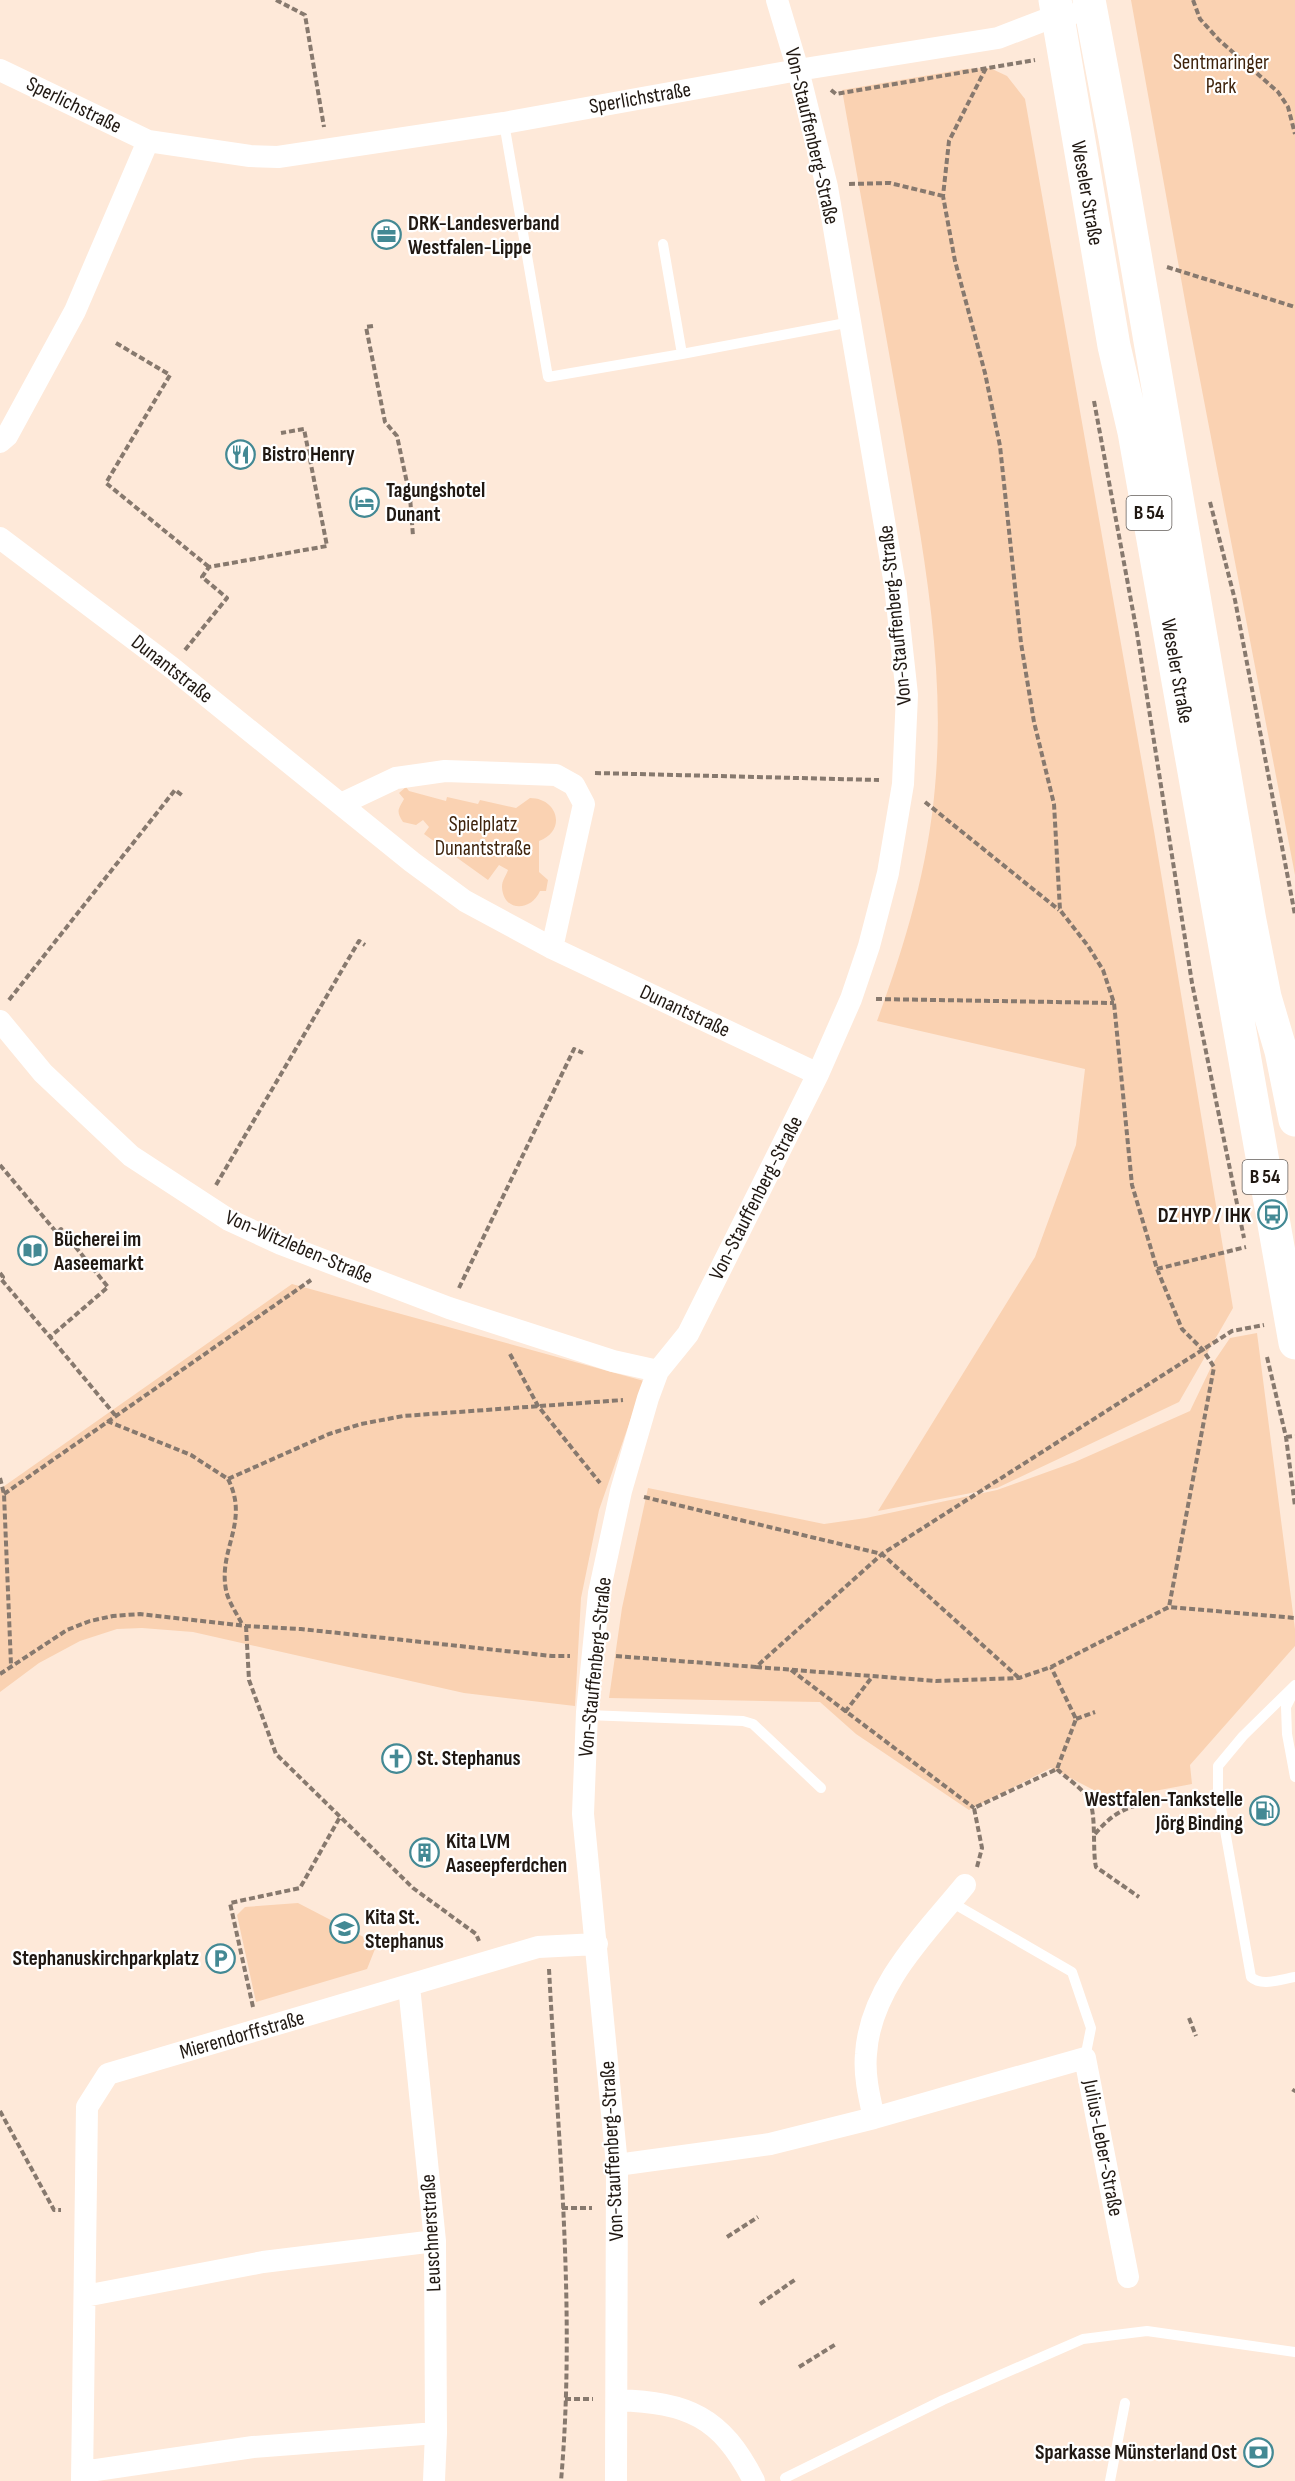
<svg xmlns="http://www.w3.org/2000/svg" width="1295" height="2481" font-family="'Sofia Sans Condensed',sans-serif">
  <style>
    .green { fill: #fad2b2 }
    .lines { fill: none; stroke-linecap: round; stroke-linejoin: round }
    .path { stroke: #87796e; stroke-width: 4; stroke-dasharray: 6 3; stroke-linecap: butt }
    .lane { stroke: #fff; stroke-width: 10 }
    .street { stroke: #fff; stroke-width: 22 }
    .primary { stroke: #fff; stroke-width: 33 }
    .labels { text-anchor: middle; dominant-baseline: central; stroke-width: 4.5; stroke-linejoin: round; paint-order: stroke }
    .shield { fill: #fff; stroke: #635d59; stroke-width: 1.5 }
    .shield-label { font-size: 20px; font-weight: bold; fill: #201812 }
    .park-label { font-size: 21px; fill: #3f240d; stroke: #fff }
    .street-label { font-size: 21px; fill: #201812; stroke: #fff }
    .poi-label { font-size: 21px; font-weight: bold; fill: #201812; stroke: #fff; text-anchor: start }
  </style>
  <rect width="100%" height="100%" fill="#fee9d9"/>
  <path class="green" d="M 1131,0 L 1295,0 L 1295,875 L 1187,312 Z
    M 990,68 L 1007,76 L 1025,99 L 1154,831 L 1233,1308 L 1179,1402 L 997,1488 L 878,1511 L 1035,1257 L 1076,1145 L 1085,1069 L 877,1021 C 905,945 928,868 935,787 C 946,667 923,550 903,432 C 883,318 862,204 842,90 L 965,69 Z
    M 406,787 L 409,791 L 446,801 L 447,797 L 478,804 L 480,800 L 516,808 L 530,798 C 558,798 567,831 539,841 L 539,872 L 548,880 L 546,891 L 540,891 C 531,912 503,912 502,887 C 502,880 506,876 508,870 L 499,865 L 488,880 L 424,834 L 429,827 L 423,820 L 416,825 L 403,822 C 396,811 398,810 404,799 L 399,793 Z
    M 292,1284 L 644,1381 L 599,1510 L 581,1598 L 575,1706 L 464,1693 L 193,1632 L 142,1628 L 117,1629 L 80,1641 L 39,1663 L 0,1692 L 0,1489 Z
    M 1257,1333 L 1295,1629 L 1295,1646 L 1190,1765 L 1192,1784 L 1111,1799 L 1051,1768 L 969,1810 L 856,1734 L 820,1702 L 609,1698 L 622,1608 L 648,1488 L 824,1524 L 866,1518 L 997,1490 L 1075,1462 L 1190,1411 L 1213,1363 L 1230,1338 Z
    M 298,1903 L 377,1944 L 367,1969 L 256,2002 L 237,1915 L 245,1907 Z"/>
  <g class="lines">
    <path class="path" d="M 276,0 L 305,15 L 324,127
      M 1193,0 L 1200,19 L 1219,40 L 1278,92 L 1288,107 L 1295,134
      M 986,68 L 949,141 L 943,196 L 955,261 L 985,373 L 1000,446 L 1021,643 L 1034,722 L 1054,804 L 1060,910 L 1088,946 L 1103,970 L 1114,1003 L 1132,1185 L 1157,1269 L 1182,1329 L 1203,1350 L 1214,1367 L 1169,1607
      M 831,90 L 836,94 L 1035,60
      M 849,184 L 890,183 L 943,196
      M 1167,267 L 1295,307
      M 373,326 L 366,327 L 385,422 L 397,436 L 410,497 L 413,536
      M 116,343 L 170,375 L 106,483 L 209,567
      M 1094,401 L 1137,633 L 1192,983 L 1244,1238
      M 1210,502 L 1235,600 L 1295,915
      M 185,650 L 227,598 L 202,577 L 209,567 L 327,546 L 304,429 L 281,433
      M 595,773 L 879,780
      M 925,802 L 1059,910
      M 876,999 L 1114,1003
      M 9,1000 L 175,790 L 183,796
      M 0,1165 L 57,1233 L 61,1229 L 108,1287 L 50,1337 L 115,1415
      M 216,1185 L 359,941 L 365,945
      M 1157,1269 L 1246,1247
      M 0,1273 L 3,1277 L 1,1279 L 50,1337
      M 459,1288 L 574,1049 L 583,1053
      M 510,1354 L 538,1406 L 600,1483
      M 1267,1357 L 1286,1437 L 1295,1506
      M 107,1421 L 191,1455 L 228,1479 L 329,1434 L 361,1424 L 403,1416 L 623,1400
      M 1286,1437 L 1295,1436
      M 0,1478 L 4,1494 L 11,1665
      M 228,1479 C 250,1522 218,1549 226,1590 C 228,1601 237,1614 242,1624
      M 4,1494 L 311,1280
      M 644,1497 L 882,1554 L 1019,1678
      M 246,1626 L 249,1680 L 276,1754 L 413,1888 L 476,1934 L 479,1941
      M 616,1656 L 756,1667 L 882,1554 L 1232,1331 L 1264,1325
      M 756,1667 L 936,1681 L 1019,1678 L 1051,1667 L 1169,1607 L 1295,1618
      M 791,1670 L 974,1808
      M 0,1674 L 67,1630 L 90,1621 L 113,1616 L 140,1614 L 246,1626 L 301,1629 L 552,1656 L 570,1656
      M 845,1712 L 872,1677
      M 1076,1719 L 1095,1712
      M 1057,1769 C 1066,1778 1081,1787 1088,1798 C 1097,1811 1092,1850 1096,1867 L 1139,1897
      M 1095,1834 C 1115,1810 1130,1806 1160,1799
      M 977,1867 L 982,1848 L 974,1808 L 1057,1769 L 1076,1719 L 1051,1667
      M 549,1969 C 558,2139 576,2311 561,2481
      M 253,2007 L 230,1903 L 300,1888 L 340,1817
      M 1189,2018 L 1196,2036
      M 1293,2092 L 1295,2089
      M 0,2111 L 54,2210 L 61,2210
      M 562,2208 L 592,2208
      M 727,2237 L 758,2217
      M 760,2304 L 796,2279
      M 799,2367 L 836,2344
      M 565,2399 L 593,2399"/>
    <path class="lane" d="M 504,123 L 548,377 L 682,354 L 663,244
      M 682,354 L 851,322
      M 1295,1685 L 1243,1736 L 1218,1766 L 1218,1791 L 1251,1977 C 1262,1987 1281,1979 1295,1977
      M 1294,1691 L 1286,1707 L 1287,1734 L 1295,1777
      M 587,1715 L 743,1721 L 753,1724 L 821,1788
      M 951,1902 L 1072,1972 L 1091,2028 L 1085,2058
      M 785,2478 L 943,2400 L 1083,2339 L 1147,2331 L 1295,2352
      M 1110,2481 L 1125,2403"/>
    <path class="street" d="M 0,70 L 148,141 L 250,156 L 278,157 L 504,123 L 798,70 L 998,38 L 1058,15 L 1071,14
      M 0,442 L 7,436 L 75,311 L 148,141
      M 0,538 L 171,667 L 412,862 L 465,901 L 552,948 L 818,1074
      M 341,804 L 396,778 L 445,771 L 556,775 L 574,785 L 584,804 L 552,948
      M 0,1021 L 43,1073 L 131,1156 L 229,1220 L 281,1244 L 449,1308 L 613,1361 L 658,1371
      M 409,1986 L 435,2241 L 436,2433 L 434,2481
      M 874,2118 C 869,2096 864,2075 866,2054 C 870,1987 925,1934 965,1885
      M 617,2165 L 770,2144 L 874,2118 L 1085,2058 L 1128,2277
      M 85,2296 L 263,2262 L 435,2241
      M 618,2400 C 688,2403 721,2416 754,2481
      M 83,2472 L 253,2447 L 436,2433
      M 82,2481 L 87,2107 L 108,2074 L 538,1947 L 597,1944
      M 616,2481 L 617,2165 L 583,1814 L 587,1712 L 599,1593 L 621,1491 L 648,1398 L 658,1371 L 688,1334 L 818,1074 L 851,999 L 869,946 L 888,873 L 903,784 L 907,695 L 895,585 L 827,187 L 798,70 L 777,0"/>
    <path class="primary" d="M 1055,0 L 1114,346 L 1134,432 L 1295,1343
      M 1089,0 L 1115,138 L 1250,921 L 1265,997 L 1281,1051 L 1295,1120"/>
  </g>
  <defs>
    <symbol id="office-ring" viewBox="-11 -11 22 22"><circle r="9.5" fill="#fff" stroke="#438994" stroke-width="1.5"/><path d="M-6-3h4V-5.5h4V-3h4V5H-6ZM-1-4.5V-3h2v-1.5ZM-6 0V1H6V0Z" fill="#438994"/></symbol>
    <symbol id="restaurant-ring" viewBox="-11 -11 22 22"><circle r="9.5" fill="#fff" stroke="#438994" stroke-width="1.5"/><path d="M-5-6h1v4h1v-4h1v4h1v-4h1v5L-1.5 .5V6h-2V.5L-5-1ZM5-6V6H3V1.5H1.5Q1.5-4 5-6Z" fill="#438994"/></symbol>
    <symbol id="hotel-ring" viewBox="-11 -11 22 22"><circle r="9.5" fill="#fff" stroke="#438994" stroke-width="1.5"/><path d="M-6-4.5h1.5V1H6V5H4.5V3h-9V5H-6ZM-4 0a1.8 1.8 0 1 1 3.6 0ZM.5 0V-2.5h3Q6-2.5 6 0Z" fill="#438994"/></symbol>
    <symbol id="bus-ring" viewBox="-11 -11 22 22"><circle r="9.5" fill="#fff" stroke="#438994" stroke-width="1.5"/><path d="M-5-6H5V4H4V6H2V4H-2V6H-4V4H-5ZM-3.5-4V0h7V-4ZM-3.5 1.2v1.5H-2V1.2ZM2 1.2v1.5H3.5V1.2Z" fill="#438994"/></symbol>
    <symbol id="library-ring" viewBox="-11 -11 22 22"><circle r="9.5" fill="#fff" stroke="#438994" stroke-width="1.5"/><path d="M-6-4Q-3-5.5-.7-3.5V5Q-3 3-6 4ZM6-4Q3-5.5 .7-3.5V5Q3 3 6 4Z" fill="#438994"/></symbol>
    <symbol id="church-ring" viewBox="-11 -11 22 22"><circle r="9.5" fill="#fff" stroke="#438994" stroke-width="1.5"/><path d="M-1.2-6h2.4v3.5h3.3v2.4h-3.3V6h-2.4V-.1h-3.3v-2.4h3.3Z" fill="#438994"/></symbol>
    <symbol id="fuel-ring" viewBox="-11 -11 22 22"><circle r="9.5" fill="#fff" stroke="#438994" stroke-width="1.5"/><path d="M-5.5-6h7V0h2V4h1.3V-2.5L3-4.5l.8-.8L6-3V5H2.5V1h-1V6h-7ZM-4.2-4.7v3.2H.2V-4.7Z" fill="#438994"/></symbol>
    <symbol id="building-ring" viewBox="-11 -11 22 22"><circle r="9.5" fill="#fff" stroke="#438994" stroke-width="1.5"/><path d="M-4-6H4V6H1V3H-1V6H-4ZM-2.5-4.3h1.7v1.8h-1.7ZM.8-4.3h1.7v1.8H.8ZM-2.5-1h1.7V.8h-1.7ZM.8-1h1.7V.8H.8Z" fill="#438994"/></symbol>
    <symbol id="school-ring" viewBox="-11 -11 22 22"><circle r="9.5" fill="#fff" stroke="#438994" stroke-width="1.5"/><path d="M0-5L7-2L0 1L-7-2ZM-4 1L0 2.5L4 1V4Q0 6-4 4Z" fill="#438994"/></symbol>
    <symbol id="parking-ring" viewBox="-11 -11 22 22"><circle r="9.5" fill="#fff" stroke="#438994" stroke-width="1.5"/><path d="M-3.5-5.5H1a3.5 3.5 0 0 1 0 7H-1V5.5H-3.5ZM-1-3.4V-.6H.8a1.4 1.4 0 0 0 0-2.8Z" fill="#438994"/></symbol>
    <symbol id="bank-ring" viewBox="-11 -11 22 22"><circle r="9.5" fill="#fff" stroke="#438994" stroke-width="1.5"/><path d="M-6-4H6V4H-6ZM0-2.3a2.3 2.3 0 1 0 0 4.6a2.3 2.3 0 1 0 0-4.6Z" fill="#438994"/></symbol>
  </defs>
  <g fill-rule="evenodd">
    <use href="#office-ring" x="370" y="218" width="33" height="33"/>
    <use href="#restaurant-ring" x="224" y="438" width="33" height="33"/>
    <use href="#hotel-ring" x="348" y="486" width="33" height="33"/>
    <use href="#bus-ring" x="1256" y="1198" width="33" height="33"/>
    <use href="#library-ring" x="16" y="1234" width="33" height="33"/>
    <use href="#church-ring" x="380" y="1742" width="33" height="33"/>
    <use href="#fuel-ring" x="1248" y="1794" width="33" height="33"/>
    <use href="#building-ring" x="408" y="1836" width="33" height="33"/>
    <use href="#school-ring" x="328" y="1912" width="33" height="33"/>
    <use href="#parking-ring" x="204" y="1942" width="33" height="33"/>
    <use href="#bank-ring" x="1242" y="2436" width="33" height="33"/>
  </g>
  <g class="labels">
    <g class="shield">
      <rect x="1126.5" y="496" width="45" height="34" rx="4.5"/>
      <rect x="1242.5" y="1160" width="45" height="34" rx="4.5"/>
    </g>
    <g class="shield-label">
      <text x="1149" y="513">B 54</text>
      <text x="1265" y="1177">B 54</text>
    </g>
    <g class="park-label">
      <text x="1221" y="62">Sentmaringer<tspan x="1221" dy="24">Park</tspan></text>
      <text x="483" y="824">Spielplatz<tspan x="483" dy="24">Dunantstraße</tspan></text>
    </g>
    <g class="street-label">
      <text transform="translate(640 98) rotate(-10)">Sperlichstraße</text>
      <text transform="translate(74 105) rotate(26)">Sperlichstraße</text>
      <text transform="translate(812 136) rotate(77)">Von-Stauffenberg-Straße</text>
      <text transform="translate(1087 193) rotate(80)">Weseler Straße</text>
      <text transform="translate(895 615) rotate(-96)">Von-Stauffenberg-Straße</text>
      <text transform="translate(172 669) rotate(38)">Dunantstraße</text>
      <text transform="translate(1177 671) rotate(80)">Weseler Straße</text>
      <text transform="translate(685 1011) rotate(25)">Dunantstraße</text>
      <text transform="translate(756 1198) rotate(-63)">Von-Stauffenberg-Straße</text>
      <text transform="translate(299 1247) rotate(23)">Von-Witzleben-Straße</text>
      <text transform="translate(595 1667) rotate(-84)">Von-Stauffenberg-Straße</text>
      <text transform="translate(242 2035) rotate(-16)">Mierendorffstraße</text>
      <text transform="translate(1103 2148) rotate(79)">Julius-Leber-Straße</text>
      <text transform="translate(612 2151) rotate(-93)">Von-Stauffenberg-Straße</text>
      <text transform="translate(431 2233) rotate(-93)">Leuschnerstraße</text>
    </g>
    <g class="poi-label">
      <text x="408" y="223">DRK-Landesverband<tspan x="408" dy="24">Westfalen-Lippe</tspan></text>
      <text x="262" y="454">Bistro Henry</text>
      <text x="386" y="490">Tagungshotel<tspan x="386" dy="24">Dunant</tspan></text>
      <text x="1251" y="1215" text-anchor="end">DZ HYP / IHK</text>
      <text x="54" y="1239">Bücherei im<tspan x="54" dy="24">Aaseemarkt</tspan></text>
      <text x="417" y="1758">St. Stephanus</text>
      <text x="1243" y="1799" text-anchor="end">Westfalen-Tankstelle<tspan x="1243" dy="24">Jörg Binding</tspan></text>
      <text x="446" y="1841">Kita LVM<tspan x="446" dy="24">Aaseepferdchen</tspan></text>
      <text x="365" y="1917">Kita St.<tspan x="365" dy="24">Stephanus</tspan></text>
      <text x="199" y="1958" text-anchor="end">Stephanuskirchparkplatz</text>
      <text x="1237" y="2452" text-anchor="end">Sparkasse Münsterland Ost</text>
    </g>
  </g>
</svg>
